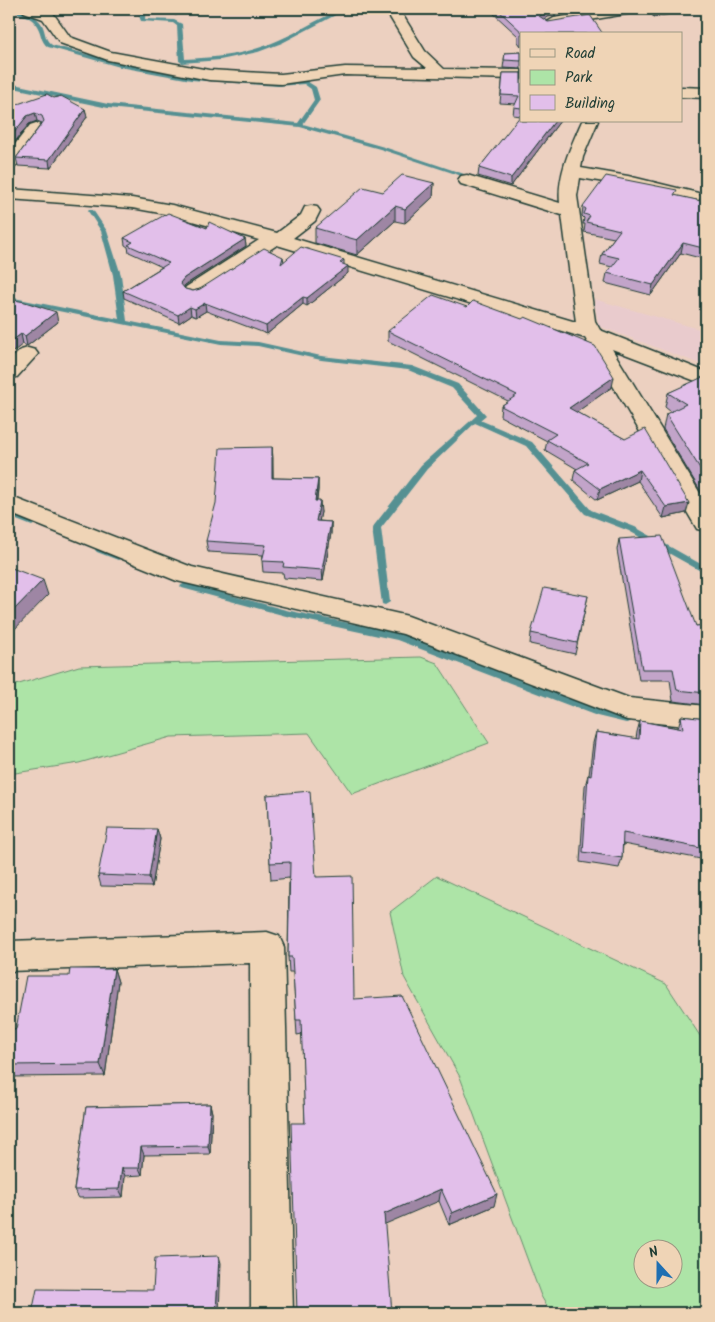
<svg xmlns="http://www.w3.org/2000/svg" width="715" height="1322" font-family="Kalam,sans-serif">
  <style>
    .built { fill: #e9cbcd }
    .green { fill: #ade4a7; stroke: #66906e; fill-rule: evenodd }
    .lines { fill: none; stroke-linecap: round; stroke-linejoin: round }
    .stream { fill: #549092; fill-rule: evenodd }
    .minor-casing { stroke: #1f3d34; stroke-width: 3 }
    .minor { fill: #efd4b6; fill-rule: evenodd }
    .wall { fill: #c2a4c9; stroke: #1f3d34 }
    .shaded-wall { fill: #9e86a4; stroke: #1f3d34 }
    .building { fill: #e2bfea; stroke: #1f3d34 }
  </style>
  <rect width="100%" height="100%" fill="#ecd0c0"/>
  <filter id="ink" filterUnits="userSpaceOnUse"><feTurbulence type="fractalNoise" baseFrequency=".02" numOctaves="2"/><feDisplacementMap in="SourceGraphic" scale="10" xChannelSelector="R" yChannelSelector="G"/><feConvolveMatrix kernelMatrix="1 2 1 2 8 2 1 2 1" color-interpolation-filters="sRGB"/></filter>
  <g filter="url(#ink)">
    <path class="built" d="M 594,299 L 706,331 L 706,366 L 599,326 Z"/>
    <path class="green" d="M 421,657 L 437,663 L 489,743 L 352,794 L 309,733 L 171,737 L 79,763 L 9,774 L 9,687 L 79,666 Z
      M 437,876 L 666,984 L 706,1045 L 706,1313 L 551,1313 L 541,1296 L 460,1077 L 404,977 L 390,912 ZM 642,1250 L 672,1250 L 672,1280 L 642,1280 Z"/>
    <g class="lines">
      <path class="stream" d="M 9,9 C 20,9 39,15 43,27 C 46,35 45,40 52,45 L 120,63 L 191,76 L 278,82 L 305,80 L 316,87 L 320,100 L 303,124 L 384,147 L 479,179 L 474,180 L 380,149 L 300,127 L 108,108 L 9,87 L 9,83 L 108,104 L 298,123 L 314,100 L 311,89 L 304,84 L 278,86 L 191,80 L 120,67 L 48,47 C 40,41 42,34 37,26 C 32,16 18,14 9,10 Z
        M 142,9 L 146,9 L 145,19 L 174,20 L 182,24 L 185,59 C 217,58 249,54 279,40 C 298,32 316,20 335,12 L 341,9 L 347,9 L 282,43 L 258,52 L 220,60 L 182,63 L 179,61 L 177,26 L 173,23 L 141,21 L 139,16 Z
        M 89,210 L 93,210 L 107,231 L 121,275 L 127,321 L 221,340 L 258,342 L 321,356 L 412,366 L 458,384 L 486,415 L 480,420 L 532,442 L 591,510 L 635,527 L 706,567 L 706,574 L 629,531 L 585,514 L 526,446 L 475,423 L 427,469 L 381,528 L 390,602 L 385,605 L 382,604 L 372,528 L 421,465 L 477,415 L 452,388 L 408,370 L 321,360 L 258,346 L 221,344 L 9,301 L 9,297 L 119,319 L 113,275 L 101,231 L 88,211 Z
        M 9,511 L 35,521 L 36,523 L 32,526 L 9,517 Z
        M 100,547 L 121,555 L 123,557 L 118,560 L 97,552 L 95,550 L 97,548 Z
        M 185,583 L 286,610 L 402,634 L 602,709 L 630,716 L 631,719 L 630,722 L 626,723 L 597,716 L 397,640 L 286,616 L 182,588 L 180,586 Z"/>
      <defs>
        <path id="minor" d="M 22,9 L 41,9 L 53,13 L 70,37 L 111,52 L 209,70 L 281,74 L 345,67 L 427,68 L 414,57 L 385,9 L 399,9 L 425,51 L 444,69 L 521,70 L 521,79 L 345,75 L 281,84 L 209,80 L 108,60 L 60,43 L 43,19 L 24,12 Z
          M 609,9 L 639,9 L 632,13 L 554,26 L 547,22 L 554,18 Z
          M 681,87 L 706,88 L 706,98 L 681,97 Z
          M 582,121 L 598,121 L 583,157 L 581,168 L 628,176 L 698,193 L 701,197 L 698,201 L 692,202 L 628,186 L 580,178 L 577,196 L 595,321 L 600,330 L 706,372 L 706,385 L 612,349 L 706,503 L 706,531 L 697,529 L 585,338 L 277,245 L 200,295 L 193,297 L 186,295 L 183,291 L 186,287 L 259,240 L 171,215 L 132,208 L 9,199 L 9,189 L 132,198 L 172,205 L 277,233 L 301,215 L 305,207 L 311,206 L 317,207 L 320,211 L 315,221 L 293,238 L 576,322 L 562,215 L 461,184 L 458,180 L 461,176 L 467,175 L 560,203 C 557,175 571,146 582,121 Z
          M 36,123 L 42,125 L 44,128 L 15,167 L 9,168 L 9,152 L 30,125 Z
          M 28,348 L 35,350 L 38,354 L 17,377 L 9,378 L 9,361 L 21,350 Z
          M 9,496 L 192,567 L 408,616 L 629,698 L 706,706 L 706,728 L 627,720 L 403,634 L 177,581 L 9,513 Z
          M 267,932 L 279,936 L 284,947 L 293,1313 L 251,1313 L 250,963 L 9,971 L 9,941 Z"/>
      </defs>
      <use href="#minor" class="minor-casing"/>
      <use href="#minor" class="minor"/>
    </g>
    <path class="wall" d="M 149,9 L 189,9 L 176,15 Z
      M 494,9 L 582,9 L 582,12 L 547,17 L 544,19 L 548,22 L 603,34 L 521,34 L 521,46 L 518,42 L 518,36 L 493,13 Z
      M 521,52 L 521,69 L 503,68 L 505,53 Z
      M 503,73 L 521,73 L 521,121 L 560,121 L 511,186 L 478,176 L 479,168 L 521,116 L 513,115 L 514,107 L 516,104 L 500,103 Z
      M 54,98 L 85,109 L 87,117 L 50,168 L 18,166 L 16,158 L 42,123 L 37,121 L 29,124 L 9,107 Z
      M 434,183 L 433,197 L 405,223 L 395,221 L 357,255 L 315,243 L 315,228 L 383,192 Z
      M 676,196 L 706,202 L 706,249 L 700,258 L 681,253 L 651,295 L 605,283 L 607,273 L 612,267 L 600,264 L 602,254 L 614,238 L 584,232 L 585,224 L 583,224 L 584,218 L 582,216 L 583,207 Z
      M 207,228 L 245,239 L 246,246 L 185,285 L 183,288 L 185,289 L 193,291 L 200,289 L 283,257 L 284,262 L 344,260 L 344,264 L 348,273 L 307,306 L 303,304 L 267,334 L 206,311 L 196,317 L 191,315 L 179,323 L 124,298 L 123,291 L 162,267 L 129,252 L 128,247 L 125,245 L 124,238 Z
      M 9,299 L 58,322 L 27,346 L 23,344 Z
      M 388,331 L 612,387 L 576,412 L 625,439 L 686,513 L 663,518 L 638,481 L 597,500 L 573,480 L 575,470 L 577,469 L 545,450 L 547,441 L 500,416 L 501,406 L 508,401 L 388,341 Z
      M 706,377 L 706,500 L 663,429 L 666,414 L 671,412 L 665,407 L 668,393 Z
      M 272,447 L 273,478 L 318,479 L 318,490 L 317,501 L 321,512 L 319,521 L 331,522 L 331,533 L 323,581 L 284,578 L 283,573 L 263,572 L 262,561 L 263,555 L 208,552 L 206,541 Z
      M 619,539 L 696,626 L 706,625 L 706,705 L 673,701 L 670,680 L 639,680 L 617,550 Z
      M 588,596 L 575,654 L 530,644 L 531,633 Z
      M 681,716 L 706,719 L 706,860 L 623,844 L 622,858 L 619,868 L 580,862 L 585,786 L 588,775 L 589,775 L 593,743 L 596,732 L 636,739 L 637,732 L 640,721 L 678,728 Z
      M 267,795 L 316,877 L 354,999 L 494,1206 L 449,1225 L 439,1201 L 305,1123 L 302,1034 L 297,1035 L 293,972 L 289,972 L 288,957 L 289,878 L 271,880 L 270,863 Z
      M 157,829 L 160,839 L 152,887 L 101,886 L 98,875 Z
      M 114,969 L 118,982 L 105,1076 L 9,1077 L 9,1029 L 16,1029 Z
      M 210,1104 L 212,1113 L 210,1154 L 144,1155 L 142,1175 L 125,1176 L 123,1197 L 79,1198 L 74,1190 L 86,1107 Z"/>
    <path class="shaded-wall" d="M 175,9 L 189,9 L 176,15 Z
      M 556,9 L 582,9 L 582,12 L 547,17 L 538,24 L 539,16 L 548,10 Z
      M 663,9 L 704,9 L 653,17 L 654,10 Z
      M 85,109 L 87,117 L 50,168 L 49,160 Z
      M 35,113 L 37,121 L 29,124 L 9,149 L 9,139 L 27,116 Z
      M 555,121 L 560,121 L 511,186 L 511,178 Z
      M 434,183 L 433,197 L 405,223 L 405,209 Z
      M 395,206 L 395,221 L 357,255 L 357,240 Z
      M 245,239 L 246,246 L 185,285 L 181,291 L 180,283 L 184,278 Z
      M 683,243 L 681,253 L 651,295 L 653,285 Z
      M 706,243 L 706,249 L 700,258 L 703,248 Z
      M 348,266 L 348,273 L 307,306 L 307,298 Z
      M 303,297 L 303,304 L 267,334 L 266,326 Z
      M 205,303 L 206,311 L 196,317 L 195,309 Z
      M 190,307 L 191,315 L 179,323 L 178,315 Z
      M 56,312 L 58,322 L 27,346 L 25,336 Z
      M 21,334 L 23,344 L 9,355 L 9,343 Z
      M 614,377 L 612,387 L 567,419 L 569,408 Z
      M 272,447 L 273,458 L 273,489 L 272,478 Z
      M 640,470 L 638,481 L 597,500 L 600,489 Z
      M 318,479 L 318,490 L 315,512 L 315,501 Z
      M 320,501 L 321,512 L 317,532 L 316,521 Z
      M 689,503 L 686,513 L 663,518 L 666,507 Z
      M 331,522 L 331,533 L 323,581 L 322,570 Z
      M 43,580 L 48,595 L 9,635 L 9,615 Z
      M 157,829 L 160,839 L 152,887 L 149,877 Z
      M 114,969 L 118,982 L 105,1076 L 100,1064 Z
      M 210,1104 L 212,1113 L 210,1154 L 208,1146 Z
      M 141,1147 L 144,1155 L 142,1175 L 139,1168 Z
      M 122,1168 L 125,1176 L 123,1197 L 119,1189 Z
      M 441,1189 L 439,1201 L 383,1225 L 384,1214 Z
      M 497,1194 L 494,1206 L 449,1225 L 452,1213 Z
      M 219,1256 L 221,1263 L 219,1313 L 216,1313 Z"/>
    <path class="building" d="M 497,9 L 556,9 L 548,10 L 539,16 L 548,22 L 590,15 L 603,34 L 524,34 Z
      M 521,52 L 521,61 L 504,60 L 505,53 Z
      M 503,73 L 521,73 L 521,108 L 514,107 L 519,96 L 501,95 Z
      M 47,94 L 54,98 L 61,96 L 85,109 L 49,160 L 16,158 L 44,121 L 42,116 L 35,113 L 27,116 L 9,139 L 9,107 Z
      M 521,115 L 521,121 L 555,121 L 511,178 L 479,168 Z
      M 402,175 L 434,183 L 405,209 L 395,206 L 357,240 L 315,228 L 363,187 L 383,192 Z
      M 606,176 L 677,190 L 674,195 L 706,202 L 706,243 L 703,248 L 683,243 L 653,285 L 607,273 L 619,258 L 602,254 L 620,230 L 586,222 L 590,216 L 584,214 L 586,209 L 583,207 Z
      M 168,213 L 207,228 L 209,222 L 245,239 L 184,278 L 180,283 L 185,289 L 193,291 L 200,289 L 264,248 L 283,257 L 281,264 L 301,247 L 344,260 L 340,263 L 348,266 L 307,298 L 303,297 L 266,326 L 205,303 L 195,309 L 190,307 L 178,315 L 123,291 L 169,263 L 128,245 L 133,242 L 124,238 Z
      M 433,295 L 467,307 L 473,301 L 522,319 L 525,317 L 595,346 L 614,377 L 569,408 L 625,439 L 645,429 L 689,503 L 666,507 L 640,470 L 600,489 L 575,470 L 588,463 L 547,440 L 556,434 L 501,406 L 517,395 L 388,331 Z
      M 9,299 L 25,302 L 56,312 L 25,336 L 21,334 L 9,343 Z
      M 705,376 L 706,377 L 706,478 L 666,414 L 686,404 L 668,393 Z
      M 272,447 L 272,478 L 318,479 L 315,501 L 320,501 L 316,521 L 331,522 L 322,570 L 283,567 L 284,562 L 262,561 L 266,545 L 206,541 L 216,503 L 220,448 Z
      M 662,536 L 696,626 L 706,625 L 706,693 L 677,690 L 673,669 L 642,669 L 619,539 Z
      M 9,567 L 43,580 L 9,615 Z
      M 544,588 L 588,596 L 577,643 L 531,633 Z
      M 681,716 L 706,719 L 706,849 L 623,833 L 622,858 L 583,852 L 588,775 L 591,776 L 596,732 L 639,739 L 640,721 L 683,729 Z
      M 310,791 L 316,877 L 352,876 L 354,999 L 402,996 L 497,1194 L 452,1213 L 441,1189 L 384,1214 L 392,1313 L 297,1313 L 291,1123 L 305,1123 L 301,1020 L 296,1020 L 292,957 L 288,957 L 290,862 L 270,863 L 267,795 Z
      M 107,828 L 157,829 L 149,877 L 98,875 Z
      M 70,969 L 114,969 L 100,1064 L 9,1065 L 9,1029 L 16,1029 L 26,976 L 69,976 Z
      M 210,1104 L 208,1146 L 141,1147 L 139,1168 L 122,1168 L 119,1189 L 74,1190 L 86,1107 Z
      M 219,1256 L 216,1313 L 32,1313 L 37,1289 L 153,1290 L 155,1258 Z"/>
  </g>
  <rect width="715" height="1322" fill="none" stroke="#efd4b6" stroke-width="30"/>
  <rect x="15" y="15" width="685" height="1292" fill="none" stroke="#1f3d34" stroke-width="2" filter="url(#ink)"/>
  <rect x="520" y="32" width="162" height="90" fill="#efd4b6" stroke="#9c9882"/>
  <rect x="530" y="49" width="25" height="8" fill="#efd4b6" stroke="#9c9882"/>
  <text x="565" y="58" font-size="15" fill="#1f3d34">Road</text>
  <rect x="530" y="70" width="25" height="15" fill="#ade4a7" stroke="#9c9882"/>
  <text x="565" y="82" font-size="15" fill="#1f3d34">Park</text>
  <rect x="530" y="95" width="25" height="15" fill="#e2bfea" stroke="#9c9882"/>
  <text x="565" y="108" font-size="15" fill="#1f3d34">Building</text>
  <g transform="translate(658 1264) rotate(339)"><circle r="24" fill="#efd4b6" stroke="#9c9882"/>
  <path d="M0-4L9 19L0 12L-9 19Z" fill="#1f6fb2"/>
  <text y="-8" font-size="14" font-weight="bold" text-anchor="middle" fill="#1f3d34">N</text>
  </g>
</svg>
